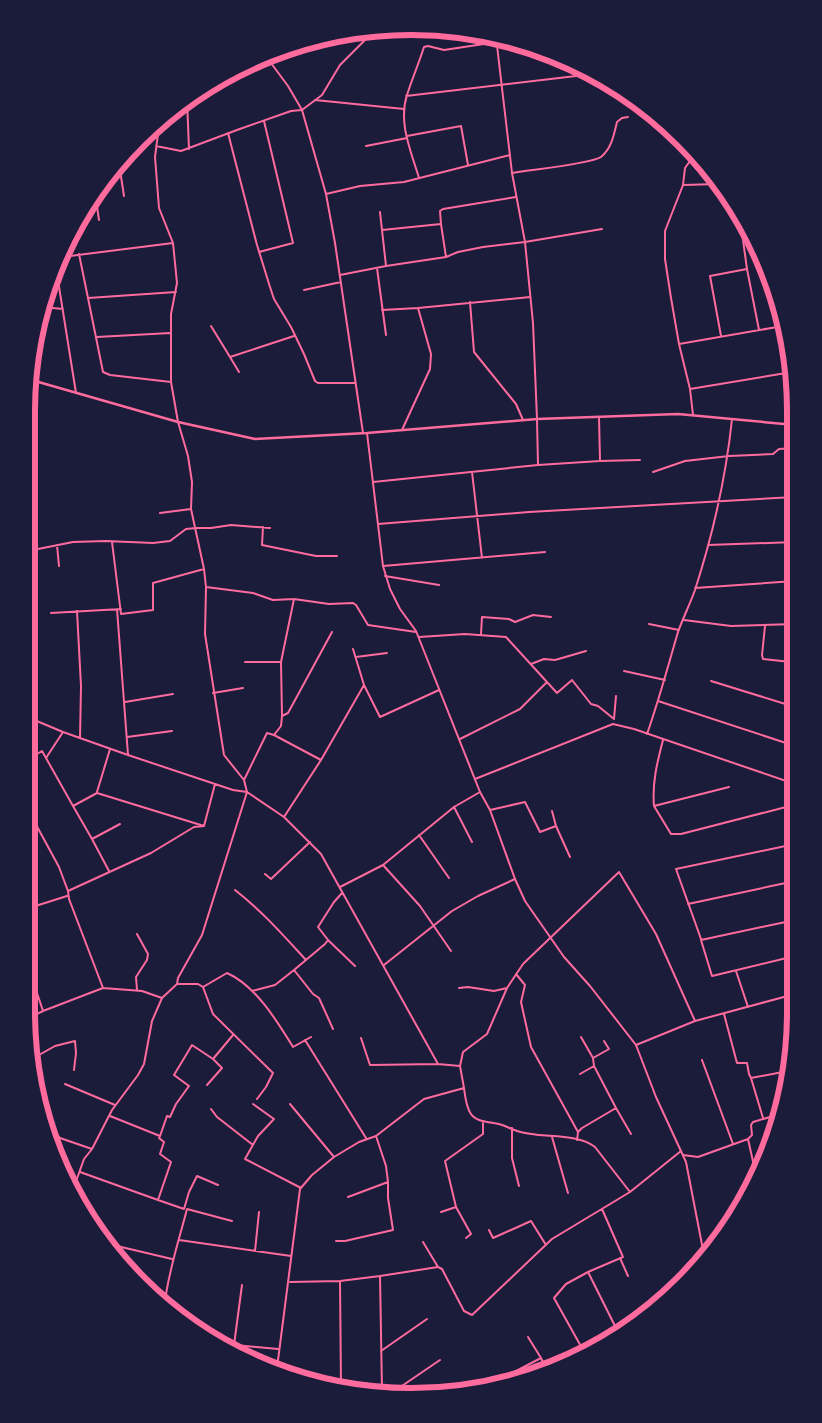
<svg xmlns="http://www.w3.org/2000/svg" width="822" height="1423" font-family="'PT Sans',sans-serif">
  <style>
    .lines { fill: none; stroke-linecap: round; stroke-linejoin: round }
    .minor { stroke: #ff6b9d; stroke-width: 2 }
    .tertiary { stroke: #ff6b9d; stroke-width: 2 }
    .secondary { stroke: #ff6b9d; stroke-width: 2.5 }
    .rim { fill: none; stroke: #ff6b9d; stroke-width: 6 }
  </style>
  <rect width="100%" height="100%" fill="#1b1b3a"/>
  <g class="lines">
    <path class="minor" d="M 406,96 L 576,76 L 590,72
      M 187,100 L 189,149
      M 315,100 L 404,109
      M 228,133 L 257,245 L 270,287 L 274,299 L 291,327 L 304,354 L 315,381 L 318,383 L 355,383
      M 407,136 L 461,126 L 468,165
      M 156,146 L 181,151 L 237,130 L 291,111 L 302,110 L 288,86 L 265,55
      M 366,146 L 407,138
      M 113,170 L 125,169 L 125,156
      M 120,170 L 124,196
      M 512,173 C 528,170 591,164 601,157 C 612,148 614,134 617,122 L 622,118 L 628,117
      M 419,178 C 411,151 398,123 407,95 C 412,79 419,63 424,47 L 428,46 L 444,50 L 497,42
      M 683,185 L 718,184
      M 95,193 L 99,220
      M 326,194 L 360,186 L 404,182 L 510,155
      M 739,211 L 747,269
      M 380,212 L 382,230
      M 441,224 L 440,211 L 443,209 L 516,197
      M 259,252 L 293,243 L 264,121
      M 79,254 L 88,298 L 176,292
      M 62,257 L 173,243
      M 386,266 L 382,230 L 441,224 L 446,257
      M 56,268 L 76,393
      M 377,268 L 386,335
      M 340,275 L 386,266 L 446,257 L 458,252 L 483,247 L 525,242 L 602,229
      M 304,290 L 341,282
      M 88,298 L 103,372 L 110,375 L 171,382
      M 470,302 L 474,352 L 516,404 L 523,420
      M 43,307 L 63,309
      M 382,310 L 418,308 L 530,297
      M 211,326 L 230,357 L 294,336
      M 721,336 L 710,276 L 747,269 L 759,330
      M 97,337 L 170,333
      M 679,344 L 783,326
      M 230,357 L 239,372
      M 690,389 L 792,372
      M 693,415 L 690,389 L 679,344 L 671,298 L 665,259 L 665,231 L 683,185 L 685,168 L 695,154
      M 599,417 L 600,461 L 640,460
      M 537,420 L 538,465
      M 402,430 L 430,369 L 431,354 L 418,308
      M 363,433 L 335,243 L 326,194 L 302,110 L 322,95 L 340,65 L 375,30
      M 472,472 L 482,558
      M 653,472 L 685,461 L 729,456 L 773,454 L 779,449 L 795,448
      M 373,482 L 538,465 L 600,461
      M 160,513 L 191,509
      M 378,524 L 529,512 L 795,497
      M 263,527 L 262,545 L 316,556 L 337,556
      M 112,542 L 121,614 L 153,610 L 153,583 L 204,569
      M 57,545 L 59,566
      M 708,545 L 795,542
      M 27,563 L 28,563 L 28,551 L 73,542 L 106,541 L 153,543 L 170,541 L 186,529 L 196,528 L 211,528 L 231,525 L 270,528
      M 383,566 L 545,552
      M 385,576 L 439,585
      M 206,587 L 253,593 L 273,600 L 294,599 L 329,604 L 353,603 L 356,605 L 368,625 L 416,632
      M 695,588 L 795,581
      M 117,609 L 128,755
      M 77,611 L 81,686 L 80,738
      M 51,613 L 121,609
      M 29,616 C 32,642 35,670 33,695 C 33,703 29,711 32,719
      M 684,620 L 731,626 L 795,624
      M 649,624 L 679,630
      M 765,626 L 762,655 L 763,659 L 791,662 L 795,665
      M 481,634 L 482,617 L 509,619 L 515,622 L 533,615 L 551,617
      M 419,637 L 465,634 L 506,637 L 557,693 L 572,680 L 591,704 L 598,706 L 614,719 L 616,696
      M 353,649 L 364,685
      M 356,657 L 387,653
      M 245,662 L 281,662
      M 531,664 L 544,659 L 555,660 L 586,651
      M 624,671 L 665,680
      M 711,681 L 795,707
      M 213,693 L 243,688
      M 658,701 L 795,746
      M 125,702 L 173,694
      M 282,716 L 288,713 L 332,632
      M 27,720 L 32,719 L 63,732 L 128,755 L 233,790 L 247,792 L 284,817 L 321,854 L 438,1064 L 460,1066
      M 647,734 C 659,700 668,666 678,632 C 683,618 690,604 695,590 C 713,534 726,477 732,419
      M 274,735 L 321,760 L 284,817
      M 127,737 L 172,731
      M 460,739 L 520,709 L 547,682
      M 46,758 L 73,806 L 97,793 L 204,826 L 215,784
      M 27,760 L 42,751 L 46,758 L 63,732
      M 321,760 L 364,685 L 380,717 L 439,690
      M 475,779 L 613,724 L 634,729 L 795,784
      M 244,780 L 267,733 L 274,735 L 281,726 L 282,716 L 281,662 L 294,599
      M 729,787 L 654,806 L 671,834 L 681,834 L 786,807 L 795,810
      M 97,792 L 110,749
      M 73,806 L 92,839 L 120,824
      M 654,806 C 652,783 657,763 663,740
      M 454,807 L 472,842
      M 27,808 L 59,867 L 68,891
      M 490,810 L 525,802 L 540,832 L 556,826 L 552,811
      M 556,826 L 570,857
      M 419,835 L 449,878
      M 92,839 L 109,871
      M 383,865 L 420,906 L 451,951
      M 265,874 L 271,879 L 310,842
      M 340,887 L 383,865 L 454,807 L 480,792
      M 235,890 C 262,911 283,935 306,960
      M 342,893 L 334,902 L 318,927 L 328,940 L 355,966
      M 688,904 L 795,881
      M 26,909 L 67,896
      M 795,920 L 701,940 L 712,976 L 795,956
      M 137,934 L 148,954 L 147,960 L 136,977 L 137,990
      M 701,939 L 676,869 L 795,844
      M 328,940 L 325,944 L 294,970 L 313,994 L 319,998 L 333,1029
      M 384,965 L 452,911 L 478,896 L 515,879
      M 736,971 L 748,1007
      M 516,974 L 525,985 L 521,1002 L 531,1047 L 578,1132
      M 177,984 L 198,984 L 203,987 L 213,1014 L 273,1073 L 266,1087 L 257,1099
      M 203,987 L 227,973 C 256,986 277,1021 293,1047 L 311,1037
      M 103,988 L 69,899 L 68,891 L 151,853 L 194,827 L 204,826
      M 459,988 L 468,987 L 494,991 L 507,988
      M 252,991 L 275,985 L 294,970
      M 43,1011 L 103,988 L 142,991 L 162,998
      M 724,1014 L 737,1063 L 747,1063 L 749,1074 L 751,1078
      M 27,1019 L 43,1011 L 29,969
      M 792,1030 L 795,1030
      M 581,1037 L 593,1058 L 594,1066
      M 361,1038 L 370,1065 L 438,1064
      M 305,1040 L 366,1138
      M 31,1043 L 39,1055 L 55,1046 L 75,1041 L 76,1053 L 74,1070
      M 636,1045 L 695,1021 L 795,994
      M 593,1058 L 609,1049 L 604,1041
      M 702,1060 L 733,1144
      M 580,1074 L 594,1066 L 616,1108
      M 65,1084 L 115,1105
      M 207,1085 L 222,1068 L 213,1059 L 233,1035
      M 464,1088 C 465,1096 466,1107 471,1114 C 476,1122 490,1122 499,1124 C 506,1126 511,1129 517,1131 C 540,1139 576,1132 595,1147 L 630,1192
      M 253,1104 L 274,1119 L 258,1136 L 245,1159 L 301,1188
      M 290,1104 L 334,1157
      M 211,1109 L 217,1117 L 253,1145
      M 763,1118 L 751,1078 L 788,1071
      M 512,1128 L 512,1158 L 519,1186
      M 46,1131 L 56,1134 L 60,1138 L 92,1149
      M 160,1136 L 167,1116 L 170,1117 L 176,1104 L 189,1086 L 174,1075 L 192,1045 L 213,1059
      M 552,1137 L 568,1193
      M 748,1139 L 756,1175
      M 577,1140 L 578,1132 L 582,1128 L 616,1108 L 631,1134
      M 683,1155 L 698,1157 L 748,1139 L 752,1135 L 751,1125 L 753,1122 L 780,1114
      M 80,1172 L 158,1200 L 171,1162 L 160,1154 L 164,1142 L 159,1138 L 160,1136 L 110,1116
      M 74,1187 L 84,1159 L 92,1149 L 112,1110 L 138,1075 L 144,1064 L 152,1021 L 162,998 L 177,984 L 178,978 L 202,935 L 247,792 L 244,780 L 224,755 L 205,634 L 206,587 L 204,569 L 191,509 L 192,482 L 188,456 L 178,422 L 171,382 L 171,314 L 177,283 L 173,243 L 159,208 L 155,157 L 158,134 L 157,124
      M 348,1197 L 388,1182 L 386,1166 L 376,1136
      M 158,1200 L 184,1209 L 189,1192 L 197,1176 L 218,1185
      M 187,1209 L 232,1221
      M 441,1212 L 456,1207
      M 489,1230 L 493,1238 L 531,1221 L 546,1245
      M 466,1238 L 471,1234 L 456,1207 L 445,1161 L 483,1134 L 483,1121
      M 179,1240 L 291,1256
      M 336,1241 L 345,1241 L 393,1230 L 388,1198 L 388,1182
      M 423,1242 L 438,1267
      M 255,1251 L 259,1212
      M 116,1255 L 117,1246 L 172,1259
      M 620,1258 L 628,1276
      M 588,1272 L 623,1257 L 602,1209
      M 380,1276 L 438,1267 L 442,1269 L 464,1311 L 472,1315 L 552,1239 L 630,1192 L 681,1151
      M 340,1281 L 341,1387
      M 290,1282 L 340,1281 L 380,1276 L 382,1391
      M 165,1301 C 169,1270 179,1240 187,1209
      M 528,1337 L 541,1358
      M 224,1344 L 278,1349
      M 234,1345 L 242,1285
      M 583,1350 L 554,1298 L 566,1284 L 588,1272 L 618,1332
      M 239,1351 L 239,1345
      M 381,1351 L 427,1319
      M 277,1368 L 300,1189 L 312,1175 L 334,1157 L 359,1142 L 376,1136 L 424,1099 L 464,1088 L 460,1066 L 463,1052 L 487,1034 L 507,988 L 523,964 L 619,872 L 656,934 L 695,1021
      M 489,1385 L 541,1358 L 547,1370
      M 479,1387 L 486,1384 L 489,1385
      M 393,1392 L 440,1360"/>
    <path class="tertiary" d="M 496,37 L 512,173 L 525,242 L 533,323 L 537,419
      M 367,433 L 383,566 L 390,589 L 400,609 L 416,631 L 480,792 L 490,810 L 515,879 L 525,901 L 564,957 L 590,986 L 636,1045 L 656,1097 L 686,1162 L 704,1255"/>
    <path class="secondary" d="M 28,379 L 178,422 L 255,439 L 367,433 L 537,419 L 678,414 L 795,425"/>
  </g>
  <path d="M0 0H822V1423H0ZM411 35H411A376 376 0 0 1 787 411V1012A376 376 0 0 1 411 1388H411A376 376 0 0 1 35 1012V411A376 376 0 0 1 411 35Z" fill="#1b1b3a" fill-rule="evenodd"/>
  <path class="rim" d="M411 35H411A376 376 0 0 1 787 411V1012A376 376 0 0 1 411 1388H411A376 376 0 0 1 35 1012V411A376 376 0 0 1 411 35Z"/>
</svg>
